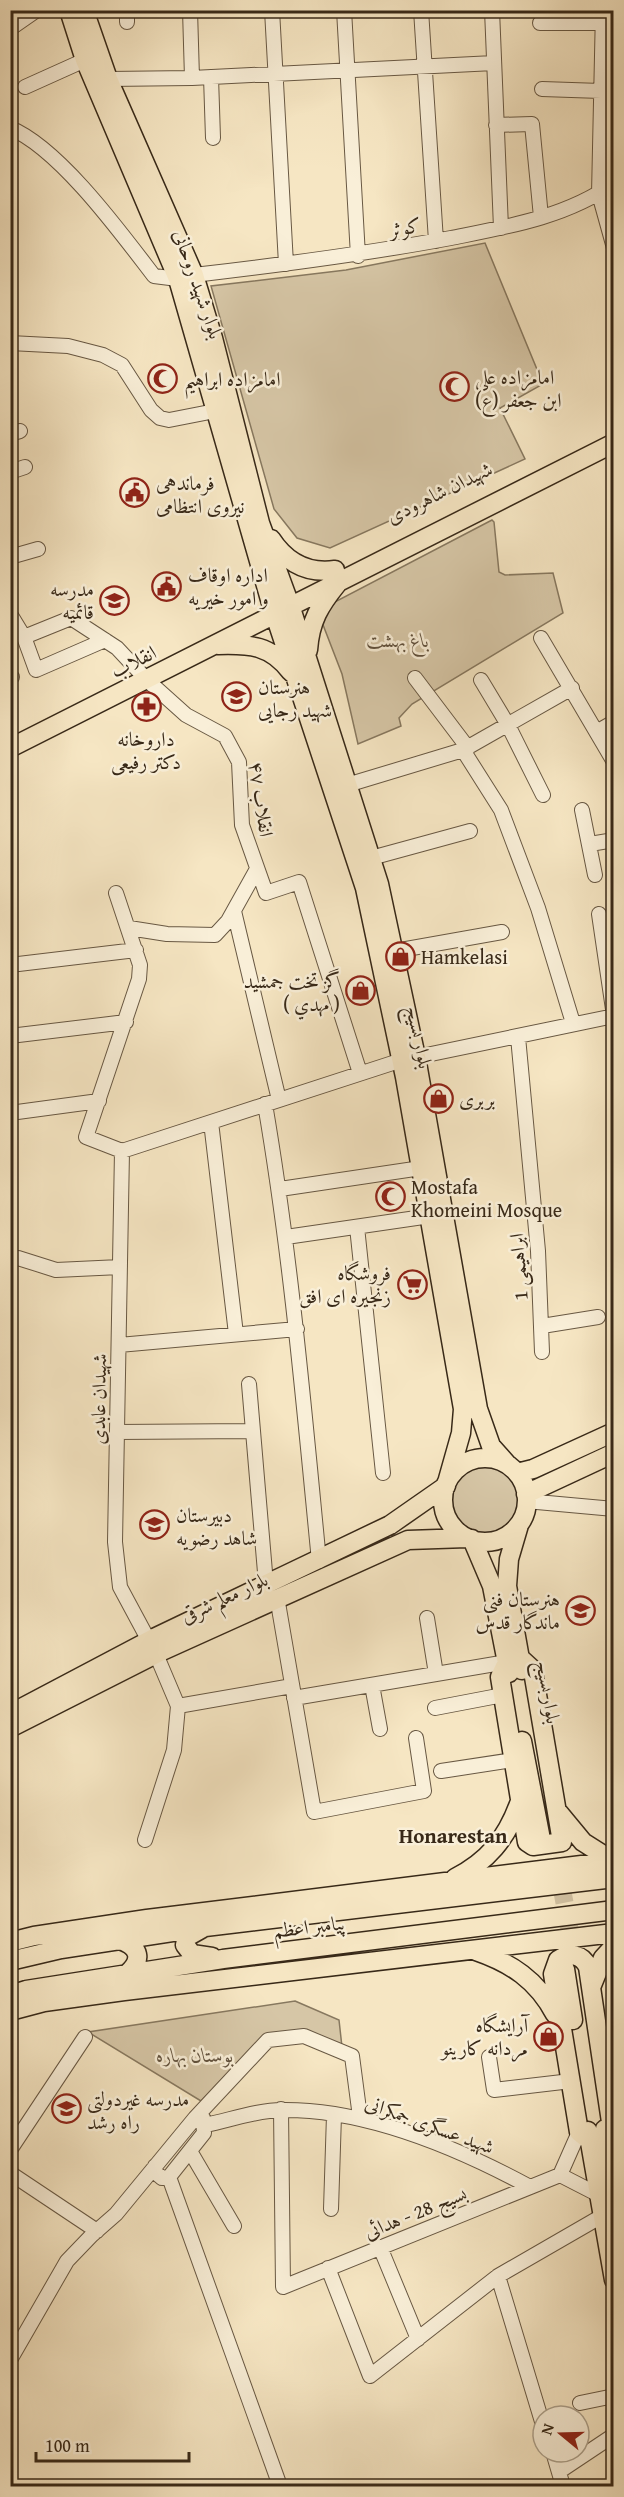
<svg xmlns="http://www.w3.org/2000/svg" width="624" height="2497" font-family="'Gentium Book Plus',Amiri,serif">
  <style>
    .green { fill: #d6c6a6; stroke: #87785f; stroke-width: 1.5 }
    .lines { fill: none; stroke-linecap: round; stroke-linejoin: round }
    .major-tunnel { stroke: #d0c0a1; stroke-width: 18; stroke-dasharray: 18 9; stroke-linecap: butt }
    .minor-casing { stroke: #685843; stroke-width: 16 }
    .major-casing { stroke: #382918; stroke-width: 21 }
    .minor { stroke: #f9efd8; stroke-width: 14 }
    .major { stroke: #f6e6c3; stroke-width: 18 }
    .labels { text-anchor: middle; dominant-baseline: central; stroke-width: 5; stroke-linejoin: round; paint-order: stroke }
    .street-label { font-size: 20px; fill: #382918; stroke: #f9efd8 }
    .poi-label { font-size: 20px; fill: #382918; stroke: #f9efd8; text-anchor: start }
    .park-label { font-size: 20px; font-style: italic; fill: #60503c; stroke: #f9efd8 }
    .neighbourhood-label { font-size: 21px; font-weight: bold; fill: #382918; stroke: #f9efd8 }
  </style>
  <rect width="100%" height="100%" fill="#f6e6c3"/>
  <filter id="stains"><feTurbulence type="fractalNoise" baseFrequency=".00333" numOctaves="4"/><feColorMatrix values="0 0 0 0 .2 0 0 0 0 .09 0 0 0 0 .02 0 0 0 .5 -.17"/></filter>
  <radialGradient id="worn" r=".72"><stop offset=".6" stop-color="#630" stop-opacity="0"/><stop offset="1" stop-color="#630" stop-opacity=".3"/></radialGradient>
  <path class="green" d="M 485,243 L 543,384 L 500,408 L 525,459 L 330,548 L 297,538 L 274,509 L 211,286 L 346,270 Z
    M 492,520 L 494,522 L 499,572 L 505,575 L 553,573 L 563,613 L 412,704 L 399,718 L 401,726 L 358,744 L 342,674 L 320,617 L 327,606 Z
    M450 1500a35 35 0 1 1 70 0a35 35 0 1 1-70 0Z
    M 295,2001 L 339,2020 L 342,2047 L 304,2030 L 265,2034 L 201,2101 L 88,2032 Z"/>
  <g class="lines">
    <path class="major-tunnel" d="M 551,1832 L 577,1968"/>
    <defs>
      <path id="minor" d="M 190,10 L 192,78
        M 272,10 L 286,264
        M 344,10 L 358,256
        M 421,10 L 436,241
        M 492,10 L 501,228
        M 603,10 L 599,194 L 614,248
        M 127,22 L 127,10
        M 540,23 L 603,23
        M 10,25 L 14,26 L 37,10
        M 211,77 L 213,138
        M 108,79 L 192,78 L 494,63
        M 25,87 L 85,60
        M 542,89 L 601,91
        M 496,125 L 532,124 L 541,217
        M 10,128 C 59,148 121,233 154,276 L 178,279
        M 194,275 C 280,265 365,254 451,238 C 506,227 567,217 614,183
        M 10,343 L 68,346 L 103,355 L 122,365 L 151,410 L 160,418 L 169,420 L 215,411
        M 10,434 L 20,431
        M 10,472 L 25,467
        M 10,557 L 38,549
        M 10,614 L 24,637 L 71,618 L 117,648 L 147,680 L 186,715 L 225,736 L 239,762 L 242,825 L 266,893 L 299,882 L 360,1073
        M 24,637 L 36,670 L 105,640
        M 541,638 L 614,762
        M 10,677 L 12,677
        M 415,678 L 468,748
        M 481,680 L 508,725 L 543,795
        M 598,731 L 614,722
        M 463,750 L 501,810 L 538,908 L 573,1023
        M 347,785 L 463,750 L 572,688
        M 582,810 L 595,875
        M 590,844 L 614,840
        M 371,858 L 470,831
        M 116,893 L 140,965 L 139,979 L 86,1137 L 122,1151
        M 234,911 L 279,1100
        M 599,914 L 614,1016
        M 129,928 L 167,934 L 215,935 L 228,921 L 257,869
        M 395,951 L 502,932
        M 10,965 L 136,950
        M 10,1036 L 126,1022
        M 518,1037 L 538,1251 L 542,1352
        M 265,1104 C 291,1256 304,1408 319,1561
        M 10,1113 L 99,1101
        M 211,1122 L 236,1334
        M 122,1151 L 115,1542 L 120,1587 L 156,1654 L 178,1706 L 174,1750 L 145,1840
        M 122,1151 L 402,1060 L 614,1016
        M 280,1189 L 421,1168
        M 357,1227 L 383,1473
        M 286,1237 L 430,1216
        M 10,1259 L 18,1258 L 56,1270 L 120,1267
        M 542,1326 L 598,1317
        M 119,1345 L 297,1329
        M 249,1384 L 266,1584
        M 117,1432 L 252,1431
        M 526,1501 L 614,1509
        M 277,1597 L 314,1812 L 424,1791 L 416,1738
        M 427,1618 L 436,1674
        M 372,1685 L 380,1729
        M 294,1698 L 507,1662
        M 178,1706 L 292,1686
        M 435,1708 L 503,1695
        M 441,1771 L 513,1760
        M 614,1997 L 614,1998
        M 489,2057 L 494,2090 L 571,2081
        M 281,2109 L 283,2287 L 560,2175
        M 195,2118 L 268,2040 L 304,2036 L 352,2056 L 360,2117
        M 205,2125 C 230,2120 258,2110 282,2110 C 365,2109 458,2148 530,2187
        M 10,2150 L 85,2037
        M 190,2151 L 234,2226
        M 10,2173 L 97,2231
        M 560,2175 L 579,2132
        M 560,2175 L 599,2195
        M 169,2177 L 280,2486
        M 331,2209 L 334,2115
        M 380,2247 L 418,2339
        M 328,2268 L 370,2376 L 498,2276 L 602,2216
        M 498,2276 L 543,2425
        M 10,2360 L 67,2261 L 92,2235 L 116,2214 L 195,2118 L 203,2118 L 204,2133 L 169,2177 L 162,2178 L 156,2173 L 155,2166
        M 580,2403 L 614,2396
        M 553,2452 L 563,2486
        M 560,2471 L 614,2435"/>
      <path id="major" d="M 69,10 L 85,60 L 178,279 L 271,603 L 365,888 L 405,1077 L 463,1409 L 461,1433 L 448,1479
        M 84,10 L 108,79 L 194,275 L 213,338 L 260,523 L 290,605 L 379,884 L 416,1057 L 478,1409 L 491,1446 L 507,1464
        M 271,539 C 286,562 307,574 335,570
        M 218,645 C 250,644 271,645 291,672
        M 308,650 C 310,621 320,605 337,584
        M 10,748 L 614,443
        M443 1500a42 42 0 1 1 84 0a42 42 0 1 1-84 0Z
        M 517,1473 L 533,1469 L 614,1432
        M 526,1494 L 614,1453
        M 519,1525 L 509,1559 L 507,1586 L 522,1670
        M 472,1539 L 492,1586 L 509,1673
        M 507,1662 L 500,1677 L 527,1842 L 533,1846 L 562,1842 L 534,1677 L 532,1669 L 520,1658
        M 10,1714 L 156,1637 L 390,1525 L 446,1486
        M 10,1728 L 162,1651 L 408,1540 L 467,1538
        M 522,1741 L 540,1834
        M 559,1813 L 583,1842 L 613,1861
        M 455,1878 C 488,1861 506,1839 519,1804
        M 203,1928 L 187,1937 L 185,1945 L 192,1954 L 212,1957
        M 120,1940 C 140,1947 143,1960 127,1974
        M 10,1942 L 34,1936 L 147,1919 L 614,1861
        M 476,1951 C 511,1963 537,1980 555,2014
        M 10,1961 L 61,1949 L 205,1927 L 614,1878
        M 565,1969 L 573,2020
        M 592,1985 L 603,1958 L 614,1946
        M 10,1995 L 26,1990 L 223,1959 L 614,1910
        M 10,2011 L 44,2002 L 124,1991 L 614,1933
        M 605,2129 L 614,2180
        M 588,2131 L 614,2280
        M 590,2141 L 579,2132 L 553,1974 L 558,1960 C 570,1952 582,1954 588,1967 L 611,2122 L 611,2132 L 607,2139"/>
    </defs>
    <use href="#minor" class="minor-casing"/>
    <use href="#major" class="major-casing"/>
    <use href="#minor" class="minor"/>
    <use href="#major" class="major"/>
  </g>
  <defs>
    <symbol id="mosque-ring" viewBox="-11 -11 22 22"><circle r="9.5" fill="#f9efd8" stroke="#8f2418" stroke-width="1.5"/><path d="M3.5-4.9A6 6 0 1 0 3.5 4.9A5 5 0 1 1 3.5-4.9Z" fill="#8f2418"/></symbol>
    <symbol id="civic-ring" viewBox="-11 -11 22 22"><circle r="9.5" fill="#f9efd8" stroke="#8f2418" stroke-width="1.5"/><path d="M-.6-6.5H3V-4.5H.6V-3L4-1V1h2V6H-6V1h2V-1L-.6-3ZM-1.2 2.5V6h2.4V2.5Z" fill="#8f2418"/></symbol>
    <symbol id="school-ring" viewBox="-11 -11 22 22"><circle r="9.5" fill="#f9efd8" stroke="#8f2418" stroke-width="1.5"/><path d="M0-5L7-2L0 1L-7-2ZM-4 1L0 2.5L4 1V4Q0 6-4 4Z" fill="#8f2418"/></symbol>
    <symbol id="pharmacy-ring" viewBox="-11 -11 22 22"><circle r="9.5" fill="#f9efd8" stroke="#8f2418" stroke-width="1.5"/><path d="M-2-6h4v4h4v4h-4v4h-4v-4h-4v-4h4Z" fill="#8f2418"/></symbol>
    <symbol id="shop-ring" viewBox="-11 -11 22 22"><circle r="9.5" fill="#f9efd8" stroke="#8f2418" stroke-width="1.5"/><path d="M-5-2.5h2.3a2.7 3.5 0 0 1 5.4 0H5L5.5 6h-11ZM-1.5-2.5h3a1.5 2.3 0 0 0-3 0Z" fill="#8f2418"/></symbol>
    <symbol id="supermarket-ring" viewBox="-11 -11 22 22"><circle r="9.5" fill="#f9efd8" stroke="#8f2418" stroke-width="1.5"/><path d="M-6-5.5h2.5l.6 2H6L4.5 2H-2.5L-4.4-4H-6ZM-1.5 3.2a1.3 1.3 0 1 0 .1 0ZM3 3.2a1.3 1.3 0 1 0 .1 0Z" fill="#8f2418"/></symbol>
  </defs>
  <g fill-rule="evenodd">
    <use href="#mosque-ring" x="146" y="362" width="33" height="33"/>
    <use href="#mosque-ring" x="438" y="370" width="33" height="33"/>
    <use href="#civic-ring" x="118" y="476" width="33" height="33"/>
    <use href="#civic-ring" x="150" y="570" width="33" height="33"/>
    <use href="#school-ring" x="98" y="584" width="33" height="33"/>
    <use href="#school-ring" x="220" y="680" width="33" height="33"/>
    <use href="#pharmacy-ring" x="130" y="690" width="33" height="33"/>
    <use href="#shop-ring" x="384" y="940" width="33" height="33"/>
    <use href="#shop-ring" x="344" y="974" width="33" height="33"/>
    <use href="#shop-ring" x="422" y="1082" width="33" height="33"/>
    <use href="#mosque-ring" x="374" y="1180" width="33" height="33"/>
    <use href="#supermarket-ring" x="396" y="1268" width="33" height="33"/>
    <use href="#school-ring" x="138" y="1508" width="33" height="33"/>
    <use href="#school-ring" x="564" y="1594" width="33" height="33"/>
    <use href="#shop-ring" x="532" y="2020" width="33" height="33"/>
    <use href="#school-ring" x="50" y="2092" width="33" height="33"/>
  </g>
  <g class="labels">
    <g class="street-label">
      <text transform="translate(405 227) rotate(-11)">کوثر</text>
      <text transform="translate(199 284) rotate(71)">بلوار شهید روحانی</text>
      <text transform="translate(439 492) rotate(-26)">شهیدان شاهرودی</text>
      <text transform="translate(133 661) rotate(-27)">انقلاب</text>
      <text transform="translate(262 799) rotate(82)">انقلاب ۴۷</text>
      <text transform="translate(420 1037) rotate(78)">بلوار بسیج</text>
      <text transform="translate(518 1267) rotate(-94)">ابراهیمی 1</text>
      <text transform="translate(98 1399) rotate(-89)">شهیدان عابدی</text>
      <text transform="translate(224 1597) rotate(-25)">بلوار معلم شرقی</text>
      <text transform="translate(549 1692) rotate(80)">بلوار بسیج</text>
      <text transform="translate(309 1926) rotate(-7)">پیامبر اعظم</text>
      <text transform="translate(430 2124) rotate(20)">شهید عسگری جمکرانی</text>
      <text transform="translate(415 2212) rotate(-22)">بسیج 28 - هدائی</text>
    </g>
    <g class="poi-label">
      <text x="475" y="376">امامزاده علی‌<tspan x="475" dy="23">ابن جعفر (ع)</tspan></text>
      <text x="184" y="378">امامزاده ابراهیم</text>
      <text x="156" y="482">فرماندهی<tspan x="156" dy="23">نیروی انتظامی</tspan></text>
      <text x="188" y="574">اداره اوقاف<tspan x="188" dy="23">و امور خیریه</tspan></text>
      <text x="94" y="588" text-anchor="end">مدرسه<tspan x="94" dy="23">قائمیه</tspan></text>
      <text x="258" y="686">هنرستان<tspan x="258" dy="23">شهید رجایی</tspan></text>
      <text x="146" y="738" text-anchor="middle">داروخانه<tspan x="146" dy="23">دکتر رفیعی</tspan></text>
      <text x="421" y="956">Hamkelasi</text>
      <text x="340" y="980" text-anchor="end">گز تخت جمشيد<tspan x="340" dy="23">( مهدي )</tspan></text>
      <text x="459" y="1098">بربری</text>
      <text x="411" y="1186">Mostafa<tspan x="411" dy="23">Khomeini Mosque</tspan></text>
      <text x="391" y="1272" text-anchor="end">فروشگاه<tspan x="391" dy="23">زنجیره ای افق</tspan></text>
      <text x="176" y="1514">دبیرستان<tspan x="176" dy="23">شاهد رضویه</tspan></text>
      <text x="560" y="1598" text-anchor="end">هنرستان فنی<tspan x="560" dy="23">ماندگار قدس</tspan></text>
      <text x="528" y="2024" text-anchor="end">آرایشگاه<tspan x="528" dy="23">مردانه کارینو</tspan></text>
      <text x="87" y="2098">مدرسه غیردولتی<tspan x="87" dy="23">راه رشد</tspan></text>
    </g>
    <g class="park-label">
      <text x="398" y="639">باغ بهشت</text>
      <text x="195" y="2054">بوستان بهاره</text>
    </g>
    <g class="neighbourhood-label">
      <text x="453" y="1835">Honarestan</text>
    </g>
  </g>
  <rect width="624" height="2497" fill="none" stroke="#f6e6c3" stroke-width="36"/>
  <rect x="12" y="12" width="600" height="2473" fill="none" stroke="#382918" stroke-width="3"/>
  <rect x="18" y="18" width="588" height="2461" fill="none" stroke="#382918" stroke-width="1.5"/>
  <g transform="translate(561 2434) rotate(289)"><circle r="28" fill="#f9efd8" stroke="#aca08b" stroke-width="1.5"/>
  <path d="M0-4.5L10 22L0 15L-10 22Z" fill="#8f2418"/>
  <text y="-9" font-size="16" font-weight="bold" text-anchor="middle" fill="#382918">N</text>
  </g>
  <path d="M36 2452v9h153v-9" fill="none" stroke="#382918" stroke-width="3"/>
  <text x="45" y="2452" font-size="18" fill="#382918" stroke="#f9efd8" stroke-width="4.5" paint-order="stroke">100 m</text>
  <rect width="100%" height="100%" filter="url(#stains)"/>
  <rect width="100%" height="100%" fill="url(#worn)"/>
</svg>
